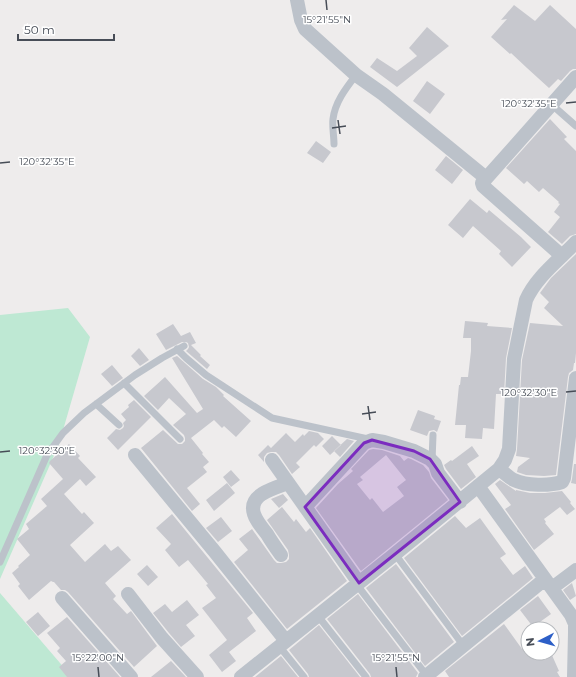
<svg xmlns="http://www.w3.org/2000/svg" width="576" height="677" font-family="Montserrat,sans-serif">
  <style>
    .green { fill: #bee8d3 }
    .building { fill: #c7c8ce; fill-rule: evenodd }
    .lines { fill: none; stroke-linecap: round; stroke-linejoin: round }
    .service { stroke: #bcc2ca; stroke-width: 7 }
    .minor { stroke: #bcc2ca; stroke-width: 14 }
    .marked { fill: #7b2cbf; fill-opacity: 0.2; stroke: #7b2cbf; stroke-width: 3; stroke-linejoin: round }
    .ticks { fill: none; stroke: #474d57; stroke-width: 1.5 }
    .ticks-label { font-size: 10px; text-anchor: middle; fill: #474d57; stroke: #fff; stroke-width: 3; stroke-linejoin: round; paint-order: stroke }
  </style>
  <rect width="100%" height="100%" fill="#eeecec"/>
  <path class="green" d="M 68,308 L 90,337 L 59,444 L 0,579 L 0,315 Z
    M 0,593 L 72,677 L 0,677 Z"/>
  <path class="building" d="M 514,5 L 535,21 L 550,5 L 576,29 L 576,69 L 573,69 L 570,71 L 561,81 L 558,79 L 549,88 L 527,68 L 511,53 L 510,54 L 491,37 L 507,19 L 501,20 Z
    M 427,27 L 449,46 L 397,87 L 370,67 L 377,58 L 397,71 L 417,56 L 409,48 Z
    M 427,81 L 445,94 L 430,114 L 413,101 Z
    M 550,119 L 567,137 L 564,139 L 576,151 L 576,234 L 570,236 L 562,244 L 548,232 L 560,217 L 554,212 L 560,204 L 558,203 L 559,202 L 543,188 L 539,192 L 527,181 L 524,184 L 506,168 Z
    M 316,141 L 331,152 L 323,163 L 307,153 Z
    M 446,156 L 463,170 L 452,184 L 435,170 Z
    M 470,199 L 487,213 L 489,210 L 521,237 L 531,247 L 512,267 L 499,254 L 501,251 L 473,226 L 463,238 L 448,225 Z
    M 576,254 L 576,353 L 575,363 L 574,363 L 573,370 L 569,373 L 568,377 L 556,475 L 544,476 L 526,475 L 517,472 L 518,467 L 530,458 L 516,456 L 517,449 L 522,360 L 530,323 L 563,326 L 544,308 L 549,302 L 540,293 L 551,278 Z
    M 465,321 L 488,323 L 487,326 L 512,328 L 506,358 L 504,394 L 496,394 L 494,429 L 483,428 L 482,439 L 465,438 L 466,425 L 455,425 L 459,385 L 460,385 L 461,377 L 468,377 L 471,351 L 471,338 L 463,338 Z
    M 173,324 L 181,336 L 190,332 L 196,343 L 191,345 L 201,355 L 200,356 L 210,365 L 207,369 L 186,351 L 188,349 L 189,347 L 188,343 L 186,342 L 182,342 L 166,350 L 156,334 Z
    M 139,348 L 149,360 L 140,366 L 131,356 Z
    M 177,356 L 203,379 L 216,387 L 224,395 L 223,396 L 251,421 L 236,437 L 224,426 L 222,428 L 214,420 L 191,438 L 203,453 L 202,454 L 209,462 L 203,467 L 207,472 L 187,488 L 200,504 L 192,511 L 141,448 L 163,430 L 178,444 L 182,444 L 185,441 L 185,438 L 184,435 L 173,425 L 186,414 L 169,398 L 158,410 L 144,396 L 165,377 L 197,413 L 203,409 L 172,358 Z
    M 112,365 L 123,378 L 112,386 L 101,374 Z
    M 134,400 L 151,417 L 118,450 L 107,438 L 116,429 L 120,430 L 123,428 L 124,426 L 123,423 L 126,420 L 121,414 L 129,407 L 128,405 Z
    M 418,410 L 435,416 L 434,419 L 441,421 L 437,432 L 434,430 L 429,431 L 427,436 L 410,430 Z
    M 309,431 L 318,433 L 324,439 L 316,447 L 314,445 L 296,463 L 300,467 L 292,474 L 279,455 L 276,452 L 271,452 L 267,453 L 264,457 L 264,462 L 258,455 L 268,445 L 271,448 L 286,433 L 295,442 L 303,434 L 304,436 Z
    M 332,436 L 341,445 L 330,455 L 322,446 Z
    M 347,439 L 354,441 L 340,457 L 334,451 Z
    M 69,444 L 80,456 L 78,458 L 96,477 L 86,486 L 80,479 L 64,494 L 82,514 L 84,512 L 94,523 L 70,545 L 85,562 L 105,544 L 111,551 L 118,546 L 131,560 L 105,583 L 116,596 L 113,599 L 127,614 L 131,611 L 157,646 L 134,667 L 68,592 L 65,590 L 61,590 L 54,582 L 53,582 L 51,581 L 29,600 L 18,586 L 20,584 L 12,573 L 19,567 L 18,566 L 30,555 L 17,539 L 29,529 L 26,524 L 47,506 L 41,499 L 63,479 L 49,463 L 50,461 Z
    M 472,446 L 479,456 L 467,464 L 476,477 L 461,489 L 446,469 L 444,465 L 451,460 L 452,461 Z
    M 373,449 L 382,450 L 400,456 L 404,461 L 408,458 L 411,459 L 423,465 L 429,472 L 431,478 L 448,500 L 361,571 L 316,508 L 338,484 L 353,471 L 351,469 L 369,450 ZM 386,455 L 406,480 L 397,487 L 404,496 L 383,512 L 372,498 L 370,500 L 357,484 L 363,480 L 360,477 Z
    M 574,464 L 576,464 L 576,484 L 571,483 L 572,479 Z
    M 231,470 L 240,480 L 231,487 L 223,477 Z
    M 500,480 L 516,491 L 516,490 L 530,493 L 545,493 L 562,491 L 571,502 L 570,503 L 575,509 L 567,515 L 560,507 L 544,519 L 546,522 L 545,523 L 554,534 L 534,550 L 505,509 L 511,505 L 495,484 Z
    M 227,483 L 235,493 L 214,511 L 206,500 Z
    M 283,494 L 288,500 L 279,508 L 271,499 Z
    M 282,507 L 294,522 L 296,519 L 306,532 L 310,528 L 347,581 L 287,629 L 234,562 L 248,550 L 239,539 L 252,529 L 274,560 L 277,563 L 281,563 L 286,562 L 289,559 L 289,555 L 288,550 L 267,520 Z
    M 172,514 L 253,613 L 247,618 L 256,631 L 229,652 L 236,661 L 222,672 L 209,655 L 227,640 L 202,608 L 216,598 L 206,585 L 208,584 L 188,560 L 179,567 L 165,550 L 171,544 L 156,528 Z
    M 455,516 L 466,528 L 480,518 L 506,554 L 500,558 L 513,575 L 525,566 L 533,578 L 462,636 L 404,558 Z
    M 221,517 L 232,531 L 218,542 L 206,528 Z
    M 396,564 L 454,642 L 425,666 L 366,588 Z
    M 147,565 L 158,577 L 148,586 L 137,574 Z
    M 572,583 L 576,596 L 570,600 L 563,590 Z
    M 358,594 L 418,673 L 416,677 L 371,677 L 370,674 L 327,619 Z
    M 538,596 L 551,614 L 533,627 L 520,610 Z
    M 187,600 L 199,615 L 186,625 L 195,636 L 181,647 L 169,633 L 153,613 L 165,604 L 172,612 Z
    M 38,612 L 50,626 L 38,636 L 26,622 Z
    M 67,617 L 120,677 L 67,677 L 59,667 L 66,661 L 57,651 L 60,648 L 47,633 Z
    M 504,624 L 522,649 L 528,646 L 528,653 L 551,653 L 559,671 L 557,672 L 560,677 L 449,677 L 445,671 Z
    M 319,625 L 360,677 L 309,677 L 308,674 L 289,650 Z
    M 281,656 L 298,677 L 255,677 Z
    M 171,661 L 186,677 L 151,677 Z"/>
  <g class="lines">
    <path class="service" d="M 551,104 L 576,126
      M 334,144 C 334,136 332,127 333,119 C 335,102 346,88 356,75
      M 177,349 L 186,358 L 206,375 L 272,418 L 368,439
      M 124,383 L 180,439
      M 96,404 L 119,425
      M 432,461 L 433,435
      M 395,554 L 463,645
      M 0,562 L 47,455 L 63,433 L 84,413 L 135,375 L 162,358 L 184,346
      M 357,585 L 427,676
      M 318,616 L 366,677
      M 279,646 L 304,677"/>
    <path class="minor" d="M 297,0 L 301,20 L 305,29 L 356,75 L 383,94 L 486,178
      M 562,256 L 483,186 L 482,183 L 576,77
      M 135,455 L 215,552 L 286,641
      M 272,460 L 359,583
      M 499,469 C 504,472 509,478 514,480 C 526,486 550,486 562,482 L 564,478 L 576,378
      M 478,486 L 571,615 L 575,624 L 575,633 L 574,677
      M 305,507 L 364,443 L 372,440 L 384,442 L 414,451 L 430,459 L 435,464 L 438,473 L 460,502
      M 281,555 C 276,548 271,541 267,534 C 257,522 244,506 262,494 C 270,489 280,486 288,483
      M 552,588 L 576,570
      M 128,594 L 162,638 L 197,677
      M 62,598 L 131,677
      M 241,677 L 395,554 L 499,469 L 505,460 L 509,449 L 514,359 L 526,300 C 536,277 559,260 576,242
      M 425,677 L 545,579"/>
  </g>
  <path class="marked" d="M 372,440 L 414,451 L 430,459 L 460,502 L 359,583 L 305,507 L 364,443 Z"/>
  <path class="ticks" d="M 326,0 L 327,10M 566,103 L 576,102M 338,120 L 340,134M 332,128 L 346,126M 0,163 L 10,162M 566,392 L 576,391M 368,406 L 370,420M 362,414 L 376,412M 0,452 L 10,451M 98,667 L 99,677M 396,667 L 397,677"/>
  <g class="ticks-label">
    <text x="327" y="23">15°21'55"N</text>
    <text x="529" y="107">120°32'35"E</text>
    <text x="47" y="165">120°32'35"E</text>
    <text x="529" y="396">120°32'30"E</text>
    <text x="47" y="454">120°32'30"E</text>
    <text x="98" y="661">15°22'00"N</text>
    <text x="396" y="661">15°21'55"N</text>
  </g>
  <g transform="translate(540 641) rotate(264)"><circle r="19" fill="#ffffff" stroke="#b5b8bc"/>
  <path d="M0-3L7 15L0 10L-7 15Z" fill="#2d5fc7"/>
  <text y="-6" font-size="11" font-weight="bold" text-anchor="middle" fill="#474d57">N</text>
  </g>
  <path d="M18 34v6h96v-6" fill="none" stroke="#474d57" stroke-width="2"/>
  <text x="24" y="34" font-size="12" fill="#474d57" stroke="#ffffff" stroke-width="3" paint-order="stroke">50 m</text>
</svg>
